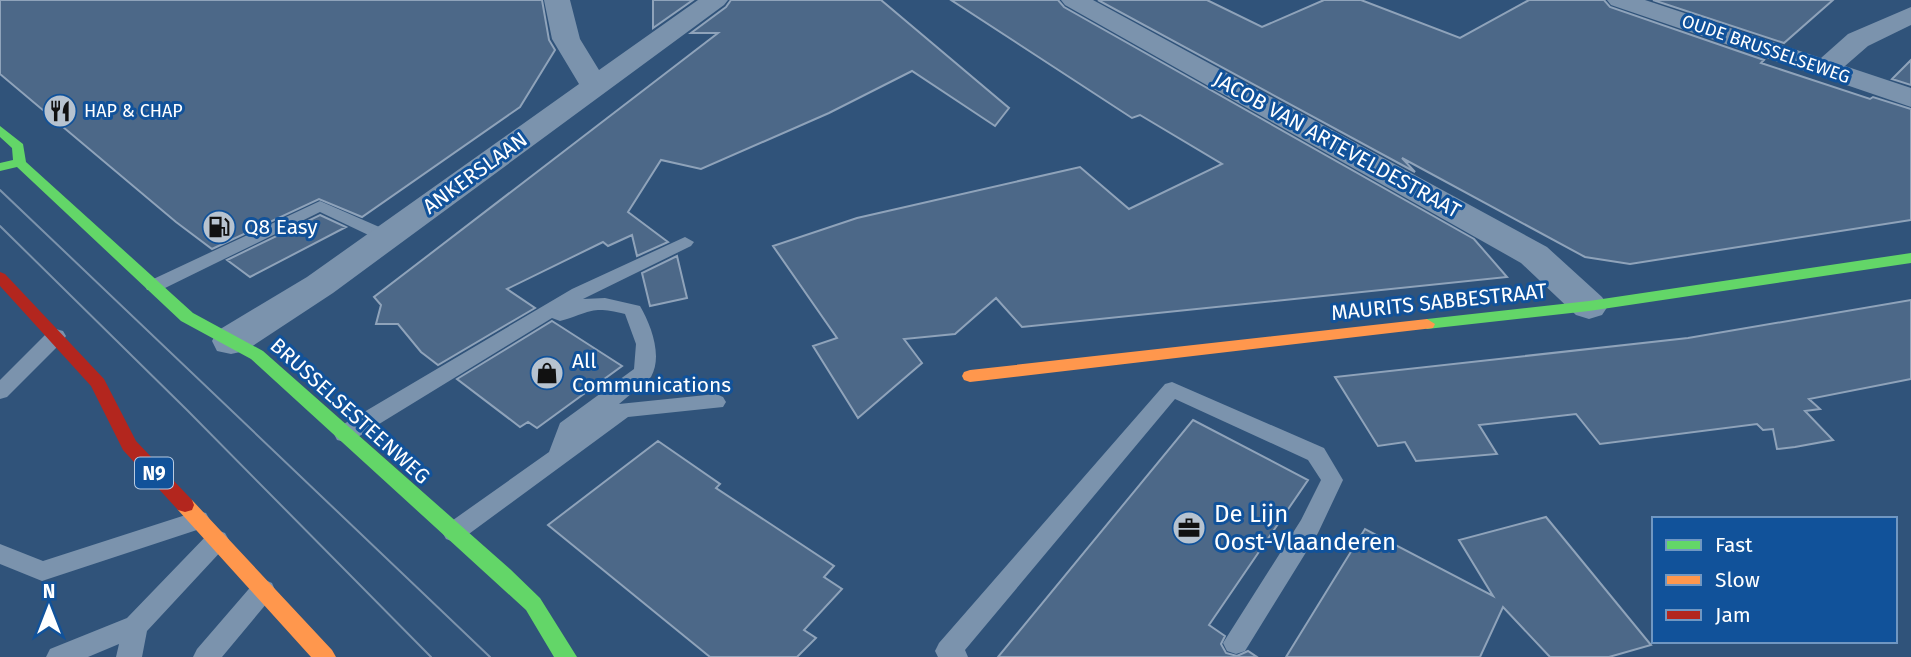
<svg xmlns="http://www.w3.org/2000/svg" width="1911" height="657" font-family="'Fira Sans',sans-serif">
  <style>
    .building { fill: #4c6888; stroke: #8fa3ba; stroke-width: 2 }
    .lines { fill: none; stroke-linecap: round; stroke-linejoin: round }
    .lane { fill: #7b93ad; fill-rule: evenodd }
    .street { fill: #7b93ad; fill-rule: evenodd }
    .fast { fill: #63d668; fill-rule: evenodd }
    .slow { fill: #ff974d; fill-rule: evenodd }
    .jam { fill: #b3261e; fill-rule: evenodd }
    .tram { stroke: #7b92ab; stroke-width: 2 }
    .labels { text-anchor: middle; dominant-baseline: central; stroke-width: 6; stroke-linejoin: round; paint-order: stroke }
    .far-street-label { font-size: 18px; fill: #fff; stroke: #11529a }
    .far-poi-label { font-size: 18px; fill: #fff; stroke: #11529a; text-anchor: start }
    .shield { fill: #11529a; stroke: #b8cbe1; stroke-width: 2 }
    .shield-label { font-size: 19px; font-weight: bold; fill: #fff }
    .street-label { font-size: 21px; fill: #fff; stroke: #11529a }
    .poi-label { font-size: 21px; fill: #fff; stroke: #11529a; text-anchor: start }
    .near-poi-label { font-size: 24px; fill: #fff; stroke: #11529a; text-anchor: start }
  </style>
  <rect width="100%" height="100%" fill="#30537a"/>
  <path class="building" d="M 0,0 L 542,0 L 549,40 L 555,50 L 520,107 L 362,217 L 319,199 L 212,249 L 176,222 L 0,74 Z
    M 653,0 L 693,0 L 653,28 Z
    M 731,0 L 881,0 L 1009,108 L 995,126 L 912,71 L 829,113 L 701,169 L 661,160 L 628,212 L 668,242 L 637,256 L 632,235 L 608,246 L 603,242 L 507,289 L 535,308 L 438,365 L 421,352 L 398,324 L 376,324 L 381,305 L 374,297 L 718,33 L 691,33 L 726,7 Z
    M 951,0 L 1058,0 L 1064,7 L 1474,239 L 1507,277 L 1022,327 L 996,298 L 955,334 L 904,339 L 922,363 L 858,418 L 813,346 L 837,338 L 773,246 L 857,218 L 1080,167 L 1129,209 L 1222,164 L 1140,115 L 1132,118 Z
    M 1098,0 L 1207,0 L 1262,27 L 1324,0 L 1361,0 L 1460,38 L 1529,0 L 1604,0 L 1610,7 L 1764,60 L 1761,63 L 1870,99 L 1873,97 L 1911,109 L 1911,220 L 1630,264 L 1585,257 L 1402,158 L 1415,172 Z
    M 1653,0 L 1833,0 L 1784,43 Z
    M 1911,60 L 1911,85 L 1892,79 Z
    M 320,215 L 346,227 L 250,277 L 227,260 Z
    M 677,256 L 687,298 L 650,306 L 642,273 Z
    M 1911,300 L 1911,379 L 1809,399 L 1820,409 L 1805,411 L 1833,440 L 1795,447 L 1777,449 L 1773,429 L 1763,430 L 1757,424 L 1600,444 L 1576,414 L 1479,425 L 1497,454 L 1416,461 L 1405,442 L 1378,446 L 1335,377 L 1688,338 Z
    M 552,321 L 622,366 L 537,428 L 528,422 L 520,427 L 457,379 Z
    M 1193,420 L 1308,480 L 1209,625 L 1225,636 L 1221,644 L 1226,653 L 1237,656 L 1248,651 L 1257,657 L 998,657 Z
    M 658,441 L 720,484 L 716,488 L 834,566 L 824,577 L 842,589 L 804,630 L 816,638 L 797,657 L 710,657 L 548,525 Z
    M 1546,517 L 1651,645 L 1609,657 L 1550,657 L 1503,607 L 1480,657 L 1286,657 L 1365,529 L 1493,596 L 1459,540 Z"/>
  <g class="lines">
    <path class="lane" d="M 320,201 L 393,233 L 396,237 L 387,242 L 381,241 L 320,212 L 161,290 L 147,290 L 145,286 L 147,282 Z
      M 685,237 L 694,242 L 691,246 L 583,299 L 605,298 L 640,306 C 651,325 663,356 651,377 L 619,404 L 716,394 L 723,397 L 726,402 L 723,407 L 628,417 L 462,539 L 454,542 L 446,539 L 442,532 L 446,525 L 549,452 L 560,423 L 634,369 L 636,344 L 625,314 C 590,305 590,313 560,321 L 552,318 L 353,440 L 345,442 L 337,440 L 334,434 L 337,428 L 572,289 Z
      M 56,329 L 63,331 L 66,336 L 63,341 L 7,397 L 0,399 L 0,380 L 49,331 Z
      M 1172,382 L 1324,448 L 1343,480 L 1318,533 L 1245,651 L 1236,654 L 1227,651 L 1223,643 L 1301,520 L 1321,480 L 1308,460 L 1175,399 L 965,650 L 968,657 L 938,657 L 935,651 L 939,643 L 1165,384 Z
      M 198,511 L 206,513 L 210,520 L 206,527 L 42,581 L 0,564 L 0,544 L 43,561 Z
      M 217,530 L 225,533 L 229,540 L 225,547 L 147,631 L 142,657 L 116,657 L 119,644 L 88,657 L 46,657 L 50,649 L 127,618 L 209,533 Z
      M 263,579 L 272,583 L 275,590 L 272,597 L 222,657 L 193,657 L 197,649 L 254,583 Z"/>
    <path class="street" d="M 544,0 L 570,0 L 580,39 L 599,70 L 698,0 L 728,0 L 724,5 L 333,293 L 245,351 L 231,354 L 217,351 L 212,341 L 217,331 L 307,277 L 579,84 L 552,39 Z
      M 1061,0 L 1093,0 L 1547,247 L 1602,297 L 1608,306 L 1602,315 L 1589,319 L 1576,315 L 1521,263 L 1065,5 Z
      M 1607,0 L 1645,0 L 1821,58 L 1848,34 L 1911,7 L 1911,25 L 1868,46 L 1845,66 L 1911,88 L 1911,107 L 1611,5 Z"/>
    <path class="fast" d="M 0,126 L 23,144 L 26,162 L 193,313 L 263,351 L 510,569 L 540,598 L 577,657 L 554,657 L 526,610 L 251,359 L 181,321 L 17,167 L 0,171 L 0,163 L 13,160 L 12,148 L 0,137 Z
      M 1911,253 L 1911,263 L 1589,311 L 1427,329 L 1419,324 L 1427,319 L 1589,301 Z"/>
    <path class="slow" d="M 1427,319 L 1435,324 L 1433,328 L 970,382 L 964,380 L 962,376 L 964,372 L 970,370 Z
      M 185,498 L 192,500 L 332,650 L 336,657 L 311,657 L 178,510 L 176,505 L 178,500 Z"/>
    <path class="jam" d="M 0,272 L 5,274 L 104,379 L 136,441 L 192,500 L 194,505 L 192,510 L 185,512 L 178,510 L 123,450 L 91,386 L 0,286 Z"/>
    <path class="tram" d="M 0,190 L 490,657
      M 0,226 L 187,410 L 431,657"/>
  </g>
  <defs>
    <symbol id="restaurant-disc" viewBox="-11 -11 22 22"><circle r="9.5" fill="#b7c3d0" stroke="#11529a"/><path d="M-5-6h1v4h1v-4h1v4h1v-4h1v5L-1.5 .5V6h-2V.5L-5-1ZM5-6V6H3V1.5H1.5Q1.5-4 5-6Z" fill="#111"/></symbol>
    <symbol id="fuel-disc" viewBox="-11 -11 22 22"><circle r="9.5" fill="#b7c3d0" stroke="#11529a"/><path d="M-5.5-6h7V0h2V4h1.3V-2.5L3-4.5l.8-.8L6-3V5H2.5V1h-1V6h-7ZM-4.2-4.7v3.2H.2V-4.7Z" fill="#111"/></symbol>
    <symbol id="shop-disc" viewBox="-11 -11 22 22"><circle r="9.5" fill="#b7c3d0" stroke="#11529a"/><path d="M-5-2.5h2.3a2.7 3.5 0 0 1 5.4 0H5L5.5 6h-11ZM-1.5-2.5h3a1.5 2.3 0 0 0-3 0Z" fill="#111"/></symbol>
    <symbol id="office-disc" viewBox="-11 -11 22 22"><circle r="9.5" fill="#b7c3d0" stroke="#11529a"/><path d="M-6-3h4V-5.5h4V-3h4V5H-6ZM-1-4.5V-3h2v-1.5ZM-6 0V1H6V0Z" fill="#111"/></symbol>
  </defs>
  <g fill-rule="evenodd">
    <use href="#restaurant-disc" x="41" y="92" width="38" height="38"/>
    <use href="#fuel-disc" x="200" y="208" width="38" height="38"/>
    <use href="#shop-disc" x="528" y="354" width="38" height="38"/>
    <use href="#office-disc" x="1170" y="509" width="38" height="38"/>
  </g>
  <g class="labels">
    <g class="far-street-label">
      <text transform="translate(1766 49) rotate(19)">OUDE BRUSSELSEWEG</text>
    </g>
    <g class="far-poi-label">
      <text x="84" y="111">HAP &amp; CHAP</text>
    </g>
    <rect class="shield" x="135" y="457.5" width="38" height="31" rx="5"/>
    <g class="shield-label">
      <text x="154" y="473">N9</text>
    </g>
    <g class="street-label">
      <text transform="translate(1337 145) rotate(29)">JACOB VAN ARTEVELDESTRAAT</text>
      <text transform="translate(475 173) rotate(-36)">ANKERSLAAN</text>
      <text transform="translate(1439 302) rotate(-6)">MAURITS SABBESTRAAT</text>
      <text transform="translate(350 411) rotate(42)">BRUSSELSESTEENWEG</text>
    </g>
    <g class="poi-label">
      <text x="244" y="227">Q8 Easy</text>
      <text x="572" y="361">All<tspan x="572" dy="24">Communications</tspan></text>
    </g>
    <g class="near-poi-label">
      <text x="1214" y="514">De Lijn<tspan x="1214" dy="28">Oost-Vlaanderen</tspan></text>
    </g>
  </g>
  <rect x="1652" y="517" width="245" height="126" fill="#11529a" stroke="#7097c2" stroke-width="2"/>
  <rect x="1666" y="540" width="35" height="10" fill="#63d668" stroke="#7097c2" stroke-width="2"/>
  <text x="1715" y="552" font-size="21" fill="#ffffff">Fast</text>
  <rect x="1666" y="575" width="35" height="10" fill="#ff974d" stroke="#7097c2" stroke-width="2"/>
  <text x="1715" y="587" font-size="21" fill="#ffffff">Slow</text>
  <rect x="1666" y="610" width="35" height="10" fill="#b3261e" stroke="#7097c2" stroke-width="2"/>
  <text x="1715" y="622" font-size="21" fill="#ffffff">Jam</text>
  <g transform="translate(49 608)" stroke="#11529a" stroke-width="5" paint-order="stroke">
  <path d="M0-5L12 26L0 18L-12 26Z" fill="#ffffff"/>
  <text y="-10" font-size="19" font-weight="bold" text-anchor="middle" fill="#ffffff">N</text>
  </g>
</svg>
